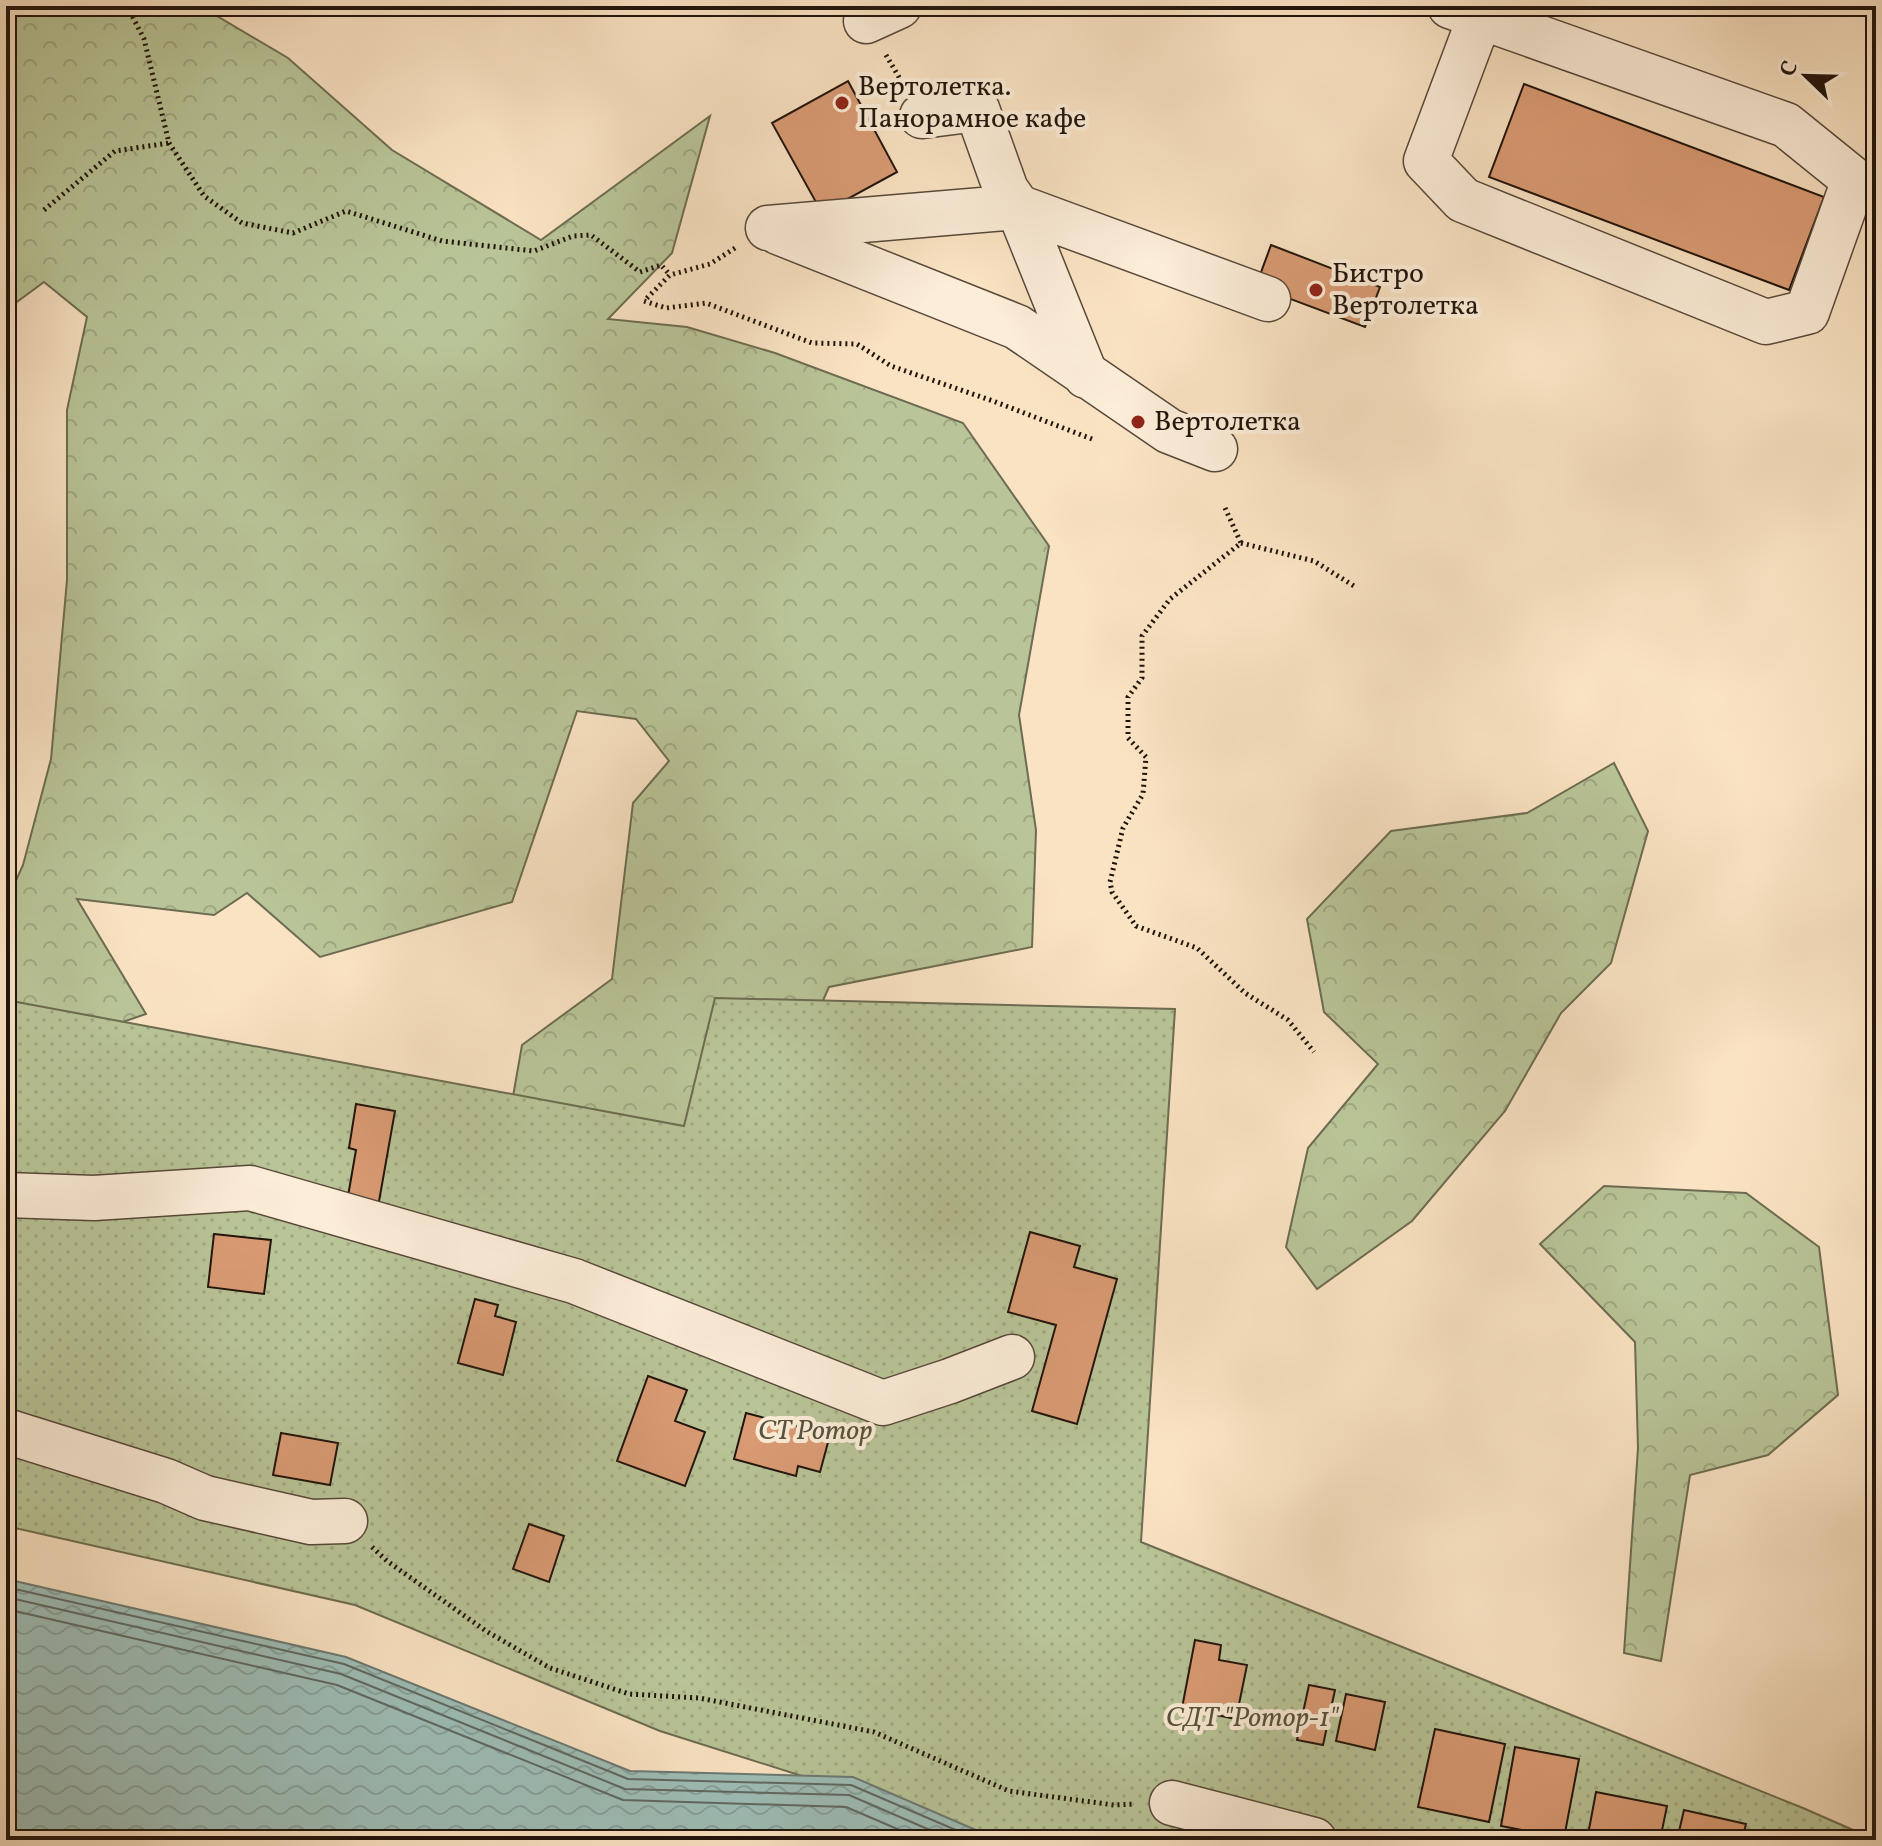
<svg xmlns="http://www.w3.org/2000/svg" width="1882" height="1846" font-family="Vollkorn,serif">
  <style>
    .forest { fill: url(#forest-crowns); stroke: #6d6c52; stroke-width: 2 }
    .park { fill: url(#park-dots); stroke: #6d6c52; stroke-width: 2 }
    .water { fill: url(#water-waves); stroke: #6c7a73; stroke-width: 2 }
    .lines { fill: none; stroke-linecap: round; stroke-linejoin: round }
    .shore { stroke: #606962; stroke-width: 2 }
    .building { fill: #da9b74; stroke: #21140c; stroke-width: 2 }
    .minor-casing { stroke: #57483a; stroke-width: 47 }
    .path { stroke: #21140c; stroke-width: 5; stroke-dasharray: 2 4; stroke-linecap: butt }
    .minor { stroke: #fcedd8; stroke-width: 44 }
    .poi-dot { fill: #8f2418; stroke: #fcedd8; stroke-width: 3 }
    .labels { text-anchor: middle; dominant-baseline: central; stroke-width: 8; stroke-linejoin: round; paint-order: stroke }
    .poi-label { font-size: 28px; fill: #21140c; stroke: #fcedd8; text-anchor: start }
    .park-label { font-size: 28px; font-style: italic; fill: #56523d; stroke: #fcedd8 }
  </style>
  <defs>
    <pattern id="forest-crowns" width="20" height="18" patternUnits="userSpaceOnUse" patternTransform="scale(2)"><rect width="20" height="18" fill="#b9c598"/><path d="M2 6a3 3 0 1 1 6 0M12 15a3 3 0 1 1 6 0" fill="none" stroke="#9fa882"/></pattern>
    <pattern id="park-dots" width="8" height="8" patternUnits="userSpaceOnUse" patternTransform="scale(2)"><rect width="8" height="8" fill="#b9c598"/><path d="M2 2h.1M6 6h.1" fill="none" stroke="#9fa882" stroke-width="1.8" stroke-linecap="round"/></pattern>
    <pattern id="water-waves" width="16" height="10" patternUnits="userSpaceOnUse" patternTransform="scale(2)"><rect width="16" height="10" fill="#9ebeb7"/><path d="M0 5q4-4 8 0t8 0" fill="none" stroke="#88a29c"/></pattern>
  </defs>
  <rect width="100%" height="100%" fill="#fae3c3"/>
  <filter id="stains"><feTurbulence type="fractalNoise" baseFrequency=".0025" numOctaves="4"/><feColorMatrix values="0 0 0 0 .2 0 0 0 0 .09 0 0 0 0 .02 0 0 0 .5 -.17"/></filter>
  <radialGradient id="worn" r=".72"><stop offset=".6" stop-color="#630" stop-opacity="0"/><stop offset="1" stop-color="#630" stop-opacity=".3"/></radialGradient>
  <path class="forest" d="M 6,6 L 200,6 L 288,58 L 392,150 L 541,240 L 710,116 L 672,253 L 608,319 L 687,327 L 775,353 L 963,423 L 1049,546 L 1019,715 L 1036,830 L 1032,947 L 829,987 L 785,1086 L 749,1222 L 505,1142 L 522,1045 L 612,979 L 633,803 L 669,761 L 636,719 L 577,711 L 512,902 L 320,957 L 247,893 L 214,915 L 77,899 L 146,1014 L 58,1044 L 6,1084 L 6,903 L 23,865 L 51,759 L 67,580 L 67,410 L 87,317 L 44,282 L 6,310 Z
    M 1614,763 L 1648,831 L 1611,963 L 1561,1013 L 1505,1111 L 1412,1221 L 1317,1289 L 1286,1247 L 1308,1148 L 1378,1064 L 1324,1012 L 1307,919 L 1391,831 L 1527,813 Z
    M 1604,1186 L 1746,1193 L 1819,1247 L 1838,1395 L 1768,1455 L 1690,1475 L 1661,1661 L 1624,1653 L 1638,1448 L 1635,1342 L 1540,1244 Z"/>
  <path class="park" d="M 715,998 L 1175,1009 L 1141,1542 L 1803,1808 L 1876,1840 L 1004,1840 L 660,1731 L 355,1605 L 6,1526 L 6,1000 L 684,1126 Z"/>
  <path class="water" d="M 6,1579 L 346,1657 L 630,1771 L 853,1777 L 999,1840 L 6,1840 Z"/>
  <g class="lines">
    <path class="shore" d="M 6,1587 L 344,1664 L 628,1779 L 851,1785 L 979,1840
      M 6,1597 L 341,1674 L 625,1789 L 849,1795 L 953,1840
      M 6,1609 L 337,1685 L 623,1800 L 846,1807 L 923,1840"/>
  </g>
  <path class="building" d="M 848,81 L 897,172 L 822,213 L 772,123 Z
    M 1524,84 L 1824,197 L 1789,290 L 1489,177 Z
    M 1271,245 L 1380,287 L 1365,327 L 1256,286 Z
    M 356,1104 L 395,1111 L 378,1207 L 347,1202 L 356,1150 L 349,1148 Z
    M 1030,1232 L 1080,1246 L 1074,1267 L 1117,1279 L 1077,1424 L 1032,1411 L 1056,1325 L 1008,1312 Z
    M 214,1234 L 271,1240 L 264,1294 L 208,1287 Z
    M 475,1299 L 498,1305 L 495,1316 L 516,1322 L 503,1375 L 458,1363 Z
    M 648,1376 L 687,1390 L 675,1421 L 705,1432 L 685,1486 L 617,1461 Z
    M 746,1413 L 830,1435 L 820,1472 L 798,1466 L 796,1476 L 734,1459 Z
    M 281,1433 L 338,1443 L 330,1485 L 273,1475 Z
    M 529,1524 L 564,1536 L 549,1582 L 513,1569 Z
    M 1195,1640 L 1221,1645 L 1219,1660 L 1247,1665 L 1236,1719 L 1182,1708 Z
    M 1309,1685 L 1335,1690 L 1323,1745 L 1297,1740 Z
    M 1346,1694 L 1385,1702 L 1375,1750 L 1336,1741 Z
    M 1435,1729 L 1505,1744 L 1489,1822 L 1418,1807 Z
    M 1515,1747 L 1579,1759 L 1564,1838 L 1501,1826 Z
    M 1596,1792 L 1667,1806 L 1660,1840 L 1587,1840 Z
    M 1684,1810 L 1746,1824 L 1742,1840 L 1677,1840 Z"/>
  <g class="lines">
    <defs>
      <path id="minor" d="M 1450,6 L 1786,125 L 1854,180 L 1876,192
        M 1480,17 L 1426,161 L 1463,200 L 1766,322 L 1807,312 L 1854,180
        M 866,21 L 899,6
        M 922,116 L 977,109 L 1006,190 L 1018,207 L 1086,376
        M 768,228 L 1018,207 L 1268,299
        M 778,232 L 1017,327 L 1169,431 L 1215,449
        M 6,1195 L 94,1198 L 250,1188 L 574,1281 L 883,1403 L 950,1381 L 1012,1357
        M 6,1431 L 166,1481 L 205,1498 L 311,1522 L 345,1521
        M 1172,1803 L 1314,1840"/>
    </defs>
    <use href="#minor" class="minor-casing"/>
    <path class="path" d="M 127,6 L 144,39 L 169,143 L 204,196 L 242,223 L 293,233 L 346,211 L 442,241 L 534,251 L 573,236 L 591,235 L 640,272 L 661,265 L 670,275
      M 886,55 L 903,84
      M 44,210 L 115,151 L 169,143
      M 735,248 L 710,264 L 670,275 L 644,301 L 666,308 L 706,303 L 812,343 L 857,344 L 891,366 L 993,401 L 1092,439
      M 1225,508 L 1241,543 L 1170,599 L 1142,636 L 1142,678 L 1128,697 L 1128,738 L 1146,757 L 1143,794 L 1123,828 L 1110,882 L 1112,892 L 1136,926 L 1197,948 L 1245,993 L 1288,1020 L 1314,1052
      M 1241,543 L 1314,561 L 1354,586
      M 372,1547 L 387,1561 L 486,1631 L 550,1668 L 629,1694 L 699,1698 L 874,1732 L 1009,1791 L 1114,1805 L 1135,1804"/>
    <use href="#minor" class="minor"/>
  </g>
  <g class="poi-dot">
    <circle cx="842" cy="103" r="8"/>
    <circle cx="1316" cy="290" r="8"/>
    <circle cx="1138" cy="422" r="8"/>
  </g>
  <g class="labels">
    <g class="poi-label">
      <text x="858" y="87">Вертолетка.<tspan x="858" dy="32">Панорамное кафе</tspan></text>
      <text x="1332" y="274">Бистро<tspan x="1332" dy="32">Вертолетка</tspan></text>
      <text x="1154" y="422">Вертолетка</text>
    </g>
    <g class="park-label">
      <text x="815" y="1431">СТ Ротор</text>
      <text x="1252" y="1718">СДТ "Ротор-1"</text>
    </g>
  </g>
  <rect width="1882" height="1846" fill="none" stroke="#fae3c3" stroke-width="32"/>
  <rect x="8" y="8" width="1866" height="1830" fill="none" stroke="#21140c" stroke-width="4"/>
  <rect x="16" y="16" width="1850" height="1814" fill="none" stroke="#21140c" stroke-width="2"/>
  <g transform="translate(1806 76) rotate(293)" stroke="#fcedd8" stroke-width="6" paint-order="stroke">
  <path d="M0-6L14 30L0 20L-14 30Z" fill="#21140c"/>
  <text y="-12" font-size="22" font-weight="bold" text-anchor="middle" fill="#21140c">С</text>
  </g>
  <rect width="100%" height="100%" filter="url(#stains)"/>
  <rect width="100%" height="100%" fill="url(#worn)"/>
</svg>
